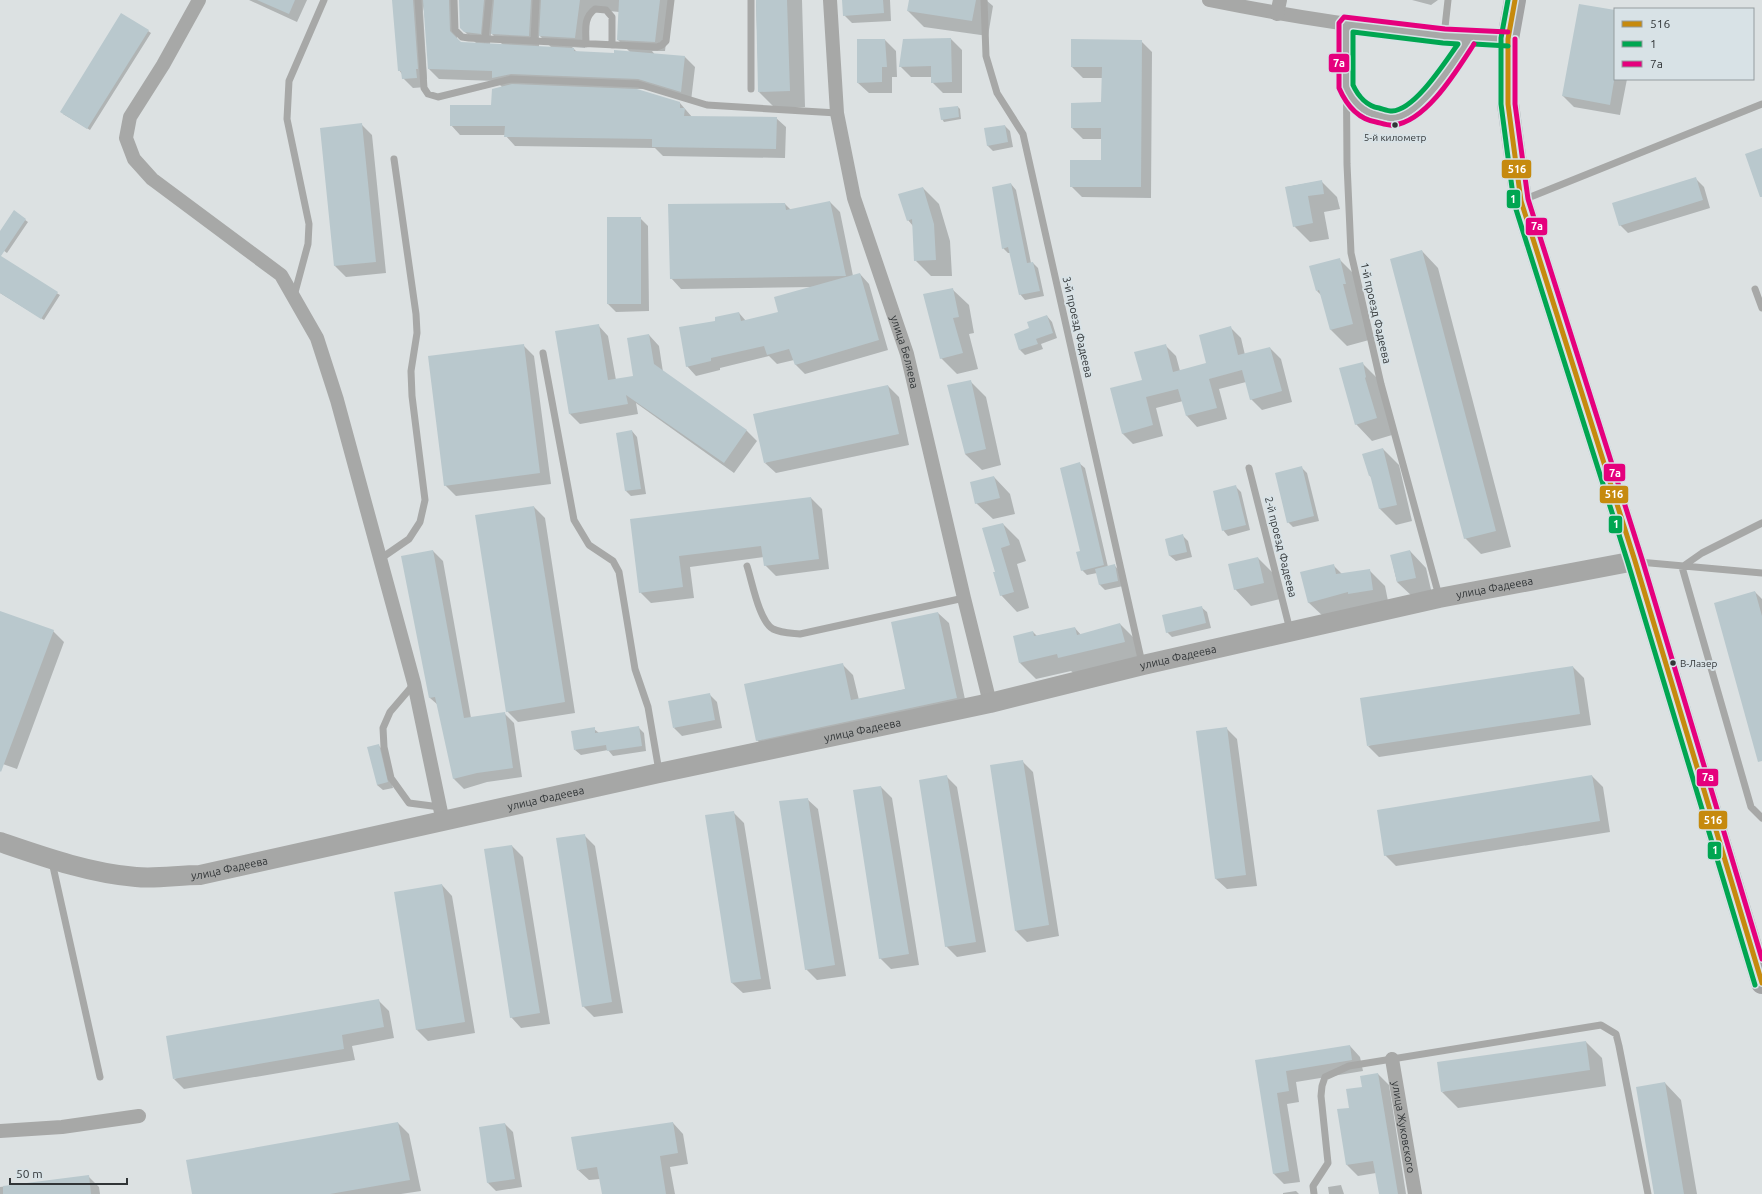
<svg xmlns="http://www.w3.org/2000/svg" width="1762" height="1194" font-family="Ubuntu,sans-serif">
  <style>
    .shadow { fill: #0003; fill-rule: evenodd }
    .building { fill: #b9c8cd }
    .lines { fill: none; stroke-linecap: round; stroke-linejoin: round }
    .service { stroke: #a7a8a7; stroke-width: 7 }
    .minor { stroke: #a7a8a7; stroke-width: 14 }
    .secondary { stroke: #a6a7a6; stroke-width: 20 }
    .trunk { stroke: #a2a3a4; stroke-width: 22 }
    .bus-1-casing { stroke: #d8e2e6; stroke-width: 8 }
    .bus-2-casing { stroke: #d8e2e6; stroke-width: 8 }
    .bus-3-casing { stroke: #d8e2e6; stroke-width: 8 }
    .bus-1 { stroke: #c68a0e; stroke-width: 5 }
    .bus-2 { stroke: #00a651; stroke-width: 5 }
    .bus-3 { stroke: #e5007d; stroke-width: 5 }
    .bus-dot { fill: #313537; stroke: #d8e2e6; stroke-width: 1.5 }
    .labels { text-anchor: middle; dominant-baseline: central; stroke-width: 4; stroke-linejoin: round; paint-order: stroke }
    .bus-label { font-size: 10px; fill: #313537; stroke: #d8e2e6 }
    .street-label { font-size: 11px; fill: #313537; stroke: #d8e2e6 }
    .line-badge { stroke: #d8e2e6; stroke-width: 1.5 }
    .badge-label { font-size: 11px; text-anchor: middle; font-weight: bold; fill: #fff }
  </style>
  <rect width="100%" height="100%" fill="#dce1e2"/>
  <path class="shadow" d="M 249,0 L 307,0 L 297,22 Z
    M 393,0 L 454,0 L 458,50 L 477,44 L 462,29 L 464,0 L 671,0 L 665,51 L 652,51 L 656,56 L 685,57 L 695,67 L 691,101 L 649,89 L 633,89 L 680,103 L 692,117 L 776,118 L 786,127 L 785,158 L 663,156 L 655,148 L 515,146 L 505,135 L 460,135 L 451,125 L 492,106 L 502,87 L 496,81 L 439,79 L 429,69 L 424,6 L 423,11 L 427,79 L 425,79 L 426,87 L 413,88 L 403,78 L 402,74 L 399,70 ZM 590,9 L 619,12 L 618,40 L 630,52 L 615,54 L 577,52 L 572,47 L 585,48 ZM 491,33 L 503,45 L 490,44 ZM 539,35 L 552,48 L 539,47 Z
    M 756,0 L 802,0 L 805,107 L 775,108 L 759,92 Z
    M 843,0 L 890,0 L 891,21 L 852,23 L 844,15 Z
    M 910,0 L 986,0 L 993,6 L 988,36 L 924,27 L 908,11 Z
    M 1412,0 L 1438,0 L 1431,5 Z
    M 1615,11 L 1615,79 L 1627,79 L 1620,115 L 1574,107 L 1563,96 Z
    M 148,31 L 151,33 L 90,130 L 63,114 Z
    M 951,39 L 962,50 L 962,93 L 943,93 L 932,82 L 932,77 L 911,77 L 900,66 Z
    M 885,40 L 896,51 L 897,77 L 892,77 L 892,93 L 869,93 L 858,83 Z
    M 1141,41 L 1152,52 L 1151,198 L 1082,197 L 1071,186 L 1102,161 L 1102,139 L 1083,139 L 1072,128 L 1102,103 L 1103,78 L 1083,78 L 1072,67 Z
    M 958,107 L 960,109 L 961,119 L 944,122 L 942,119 Z
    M 362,125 L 372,135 L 386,273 L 346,277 L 335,266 Z
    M 1005,126 L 1010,131 L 1013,147 L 993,151 L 987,145 Z
    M 1696,179 L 1704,187 L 1710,208 L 1628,233 L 1620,225 Z
    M 1321,181 L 1337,197 L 1340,209 L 1324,212 L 1329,239 L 1310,242 L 1294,226 L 1286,187 Z
    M 1011,184 L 1016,190 L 1031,263 L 1033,263 L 1038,268 L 1044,296 L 1025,300 L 1020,294 L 1011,253 L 1008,253 L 1003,248 Z
    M 923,188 L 939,204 L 950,241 L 952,276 L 931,276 L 915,260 L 913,226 L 908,220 Z
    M 830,202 L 840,212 L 853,276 L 860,274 L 869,284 L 888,350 L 805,374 L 795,364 L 794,360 L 777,364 L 769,356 L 720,368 L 720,370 L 696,376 L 687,366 L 717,321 L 739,313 L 746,321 L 780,313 L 812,287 L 681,289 L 671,278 L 785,204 L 791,210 Z
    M 14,212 L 28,222 L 7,253 L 0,248 L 0,232 Z
    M 640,218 L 648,226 L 649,311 L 616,312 L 608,304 Z
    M 1422,251 L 1438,268 L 1511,547 L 1481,554 L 1465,538 Z
    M 1339,259 L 1355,275 L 1369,340 L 1347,346 L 1331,330 L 1322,296 L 1317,291 Z
    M 0,261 L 60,295 L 44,320 L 0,293 Z
    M 952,289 L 969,305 L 974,333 L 969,334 L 978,369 L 957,374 L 941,358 Z
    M 1047,316 L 1052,322 L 1057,338 L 1041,344 L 1043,349 L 1025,355 L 1020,350 L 1030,329 Z
    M 598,325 L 608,336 L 616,380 L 634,377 L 649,335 L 659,346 L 663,372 L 747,431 L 757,441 L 734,473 L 636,403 L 638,414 L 580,424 L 570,414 Z
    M 1230,327 L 1241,338 L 1245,355 L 1270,348 L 1281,359 L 1292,402 L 1262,410 L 1251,399 L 1246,382 L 1219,389 L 1227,419 L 1197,427 L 1187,416 L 1183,401 L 1156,408 L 1163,436 L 1133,444 L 1122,433 L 1143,380 L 1165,345 L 1176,356 L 1180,371 L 1207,364 Z
    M 523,345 L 534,356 L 551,484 L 456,496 L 445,485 Z
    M 1363,364 L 1379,380 L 1392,435 L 1372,441 L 1356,424 Z
    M 970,381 L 986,397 L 1001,465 L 982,470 L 965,454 Z
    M 888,386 L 899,397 L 909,445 L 776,473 L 765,463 Z
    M 632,431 L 637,437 L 646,494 L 631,496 L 626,491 Z
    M 1383,449 L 1399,465 L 1412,521 L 1396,525 L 1380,509 L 1372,478 L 1369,475 Z
    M 1079,463 L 1085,468 L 1108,567 L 1114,565 L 1120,571 L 1123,586 L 1105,590 L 1100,585 L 1097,573 L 1087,575 L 1082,570 Z
    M 1301,467 L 1307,473 L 1319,521 L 1293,527 L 1288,522 Z
    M 994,477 L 1010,494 L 1015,514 L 993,519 L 976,503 Z
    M 1236,487 L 1241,492 L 1250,530 L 1228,536 L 1223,530 Z
    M 811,498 L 822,509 L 829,569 L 776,576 L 765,565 L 764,557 L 690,567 L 694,598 L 651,603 L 640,592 L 631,520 Z
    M 534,507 L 545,518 L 575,713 L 518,722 L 507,711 Z
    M 1003,524 L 1019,540 L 1026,561 L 1017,564 L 1029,608 L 1017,612 L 1001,595 L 997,572 Z
    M 1183,536 L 1188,541 L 1192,557 L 1176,561 L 1170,556 L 1166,540 Z
    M 433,551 L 443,561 L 471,718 L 504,713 L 514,723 L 522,777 L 487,782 L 464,789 L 454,779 L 438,705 L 430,698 Z
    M 1410,551 L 1426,568 L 1432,594 L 1414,598 L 1397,582 L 1391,556 Z
    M 1258,558 L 1274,574 L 1280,599 L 1251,606 L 1235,589 Z
    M 1333,565 L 1342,574 L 1369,570 L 1385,586 L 1389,606 L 1325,618 L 1308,602 Z
    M 1755,592 L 1762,599 L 1762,756 Z
    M 1201,607 L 1207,612 L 1211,628 L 1172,637 L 1167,632 Z
    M 938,613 L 949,623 L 967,709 L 768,751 L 757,740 L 842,664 L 853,675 L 859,700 L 906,689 Z
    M 0,615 L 53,631 L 64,642 L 17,769 L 0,763 Z
    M 1120,624 L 1136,640 L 1141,658 L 1075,674 L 1071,671 L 1036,679 L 1020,663 L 1033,632 L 1037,636 L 1075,628 L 1081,635 Z
    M 1573,667 L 1584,678 L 1591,725 L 1379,757 L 1368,746 Z
    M 709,694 L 717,702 L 722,728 L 682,736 L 674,728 Z
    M 639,728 L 644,733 L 646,751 L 613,756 L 608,750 L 581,755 L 575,750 L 594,729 L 599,733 Z
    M 1227,729 L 1237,739 L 1257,886 L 1227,889 L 1216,879 Z
    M 379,746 L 384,751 L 393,788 L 383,790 L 377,785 Z
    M 1022,761 L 1033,772 L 1059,936 L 1027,942 L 1016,931 L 991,766 Z
    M 946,776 L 957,787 L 986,952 L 957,957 L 946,946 Z
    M 1592,776 L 1603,787 L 1610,832 L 1396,866 L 1385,855 Z
    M 881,787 L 892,798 L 919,965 L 891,969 L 880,958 Z
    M 807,799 L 818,809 L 846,976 L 817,980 L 806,969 Z
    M 733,812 L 744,823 L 771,989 L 743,993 L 732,983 Z
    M 584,835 L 595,846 L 623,1013 L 594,1017 L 583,1006 Z
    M 512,846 L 523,857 L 550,1024 L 521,1028 L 511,1017 Z
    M 442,885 L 452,896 L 475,1033 L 428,1041 L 417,1030 Z
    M 378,1000 L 389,1011 L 394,1038 L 352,1046 L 355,1060 L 184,1089 L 174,1079 Z
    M 1586,1042 L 1602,1058 L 1606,1086 L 1458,1108 L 1442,1092 Z
    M 1350,1046 L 1360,1057 L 1363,1071 L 1296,1082 L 1299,1102 L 1287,1104 L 1300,1182 L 1284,1184 L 1274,1174 L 1256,1061 Z
    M 1378,1074 L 1389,1085 L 1406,1194 L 1380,1194 L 1376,1173 L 1358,1176 L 1347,1165 L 1350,1108 L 1363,1088 Z
    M 1665,1083 L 1681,1100 L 1697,1194 L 1655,1194 Z
    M 398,1123 L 409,1134 L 421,1191 L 401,1194 L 193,1194 Z
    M 673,1123 L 683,1134 L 688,1164 L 670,1167 L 675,1194 L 603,1194 L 600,1179 L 589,1180 L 578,1170 Z
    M 505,1124 L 513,1132 L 522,1187 L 496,1191 L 488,1183 Z
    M 88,1176 L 99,1187 L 100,1194 L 0,1194 L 0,1187 Z
    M 1341,1185 L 1344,1194 L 1329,1194 L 1328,1187 Z
    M 1296,1191 L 1299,1194 L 1283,1194 L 1283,1193 Z"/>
  <path class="building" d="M 257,0 L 295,0 L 289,14 Z
    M 392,0 L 413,0 L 418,69 L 416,69 L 417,78 L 402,79 L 401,71 L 398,71 Z
    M 423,0 L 449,0 L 450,31 L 461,42 L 574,48 L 574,51 L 614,53 L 614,50 L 685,56 L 681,92 L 638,79 L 511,74 L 492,78 L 492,71 L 428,69 Z
    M 459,0 L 484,0 L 481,34 L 464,32 L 460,28 Z
    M 494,0 L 531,0 L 529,36 L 491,34 Z
    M 541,0 L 580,0 L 575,38 L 539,36 Z
    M 619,0 L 660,0 L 655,42 L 617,40 Z
    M 756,0 L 787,0 L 790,91 L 758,92 Z
    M 842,0 L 883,0 L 884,13 L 843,16 Z
    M 909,0 L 976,0 L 972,21 L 907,11 Z
    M 1579,4 L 1615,10 L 1615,75 L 1610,105 L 1562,96 Z
    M 121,13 L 149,30 L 87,129 L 60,112 Z
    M 951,38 L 952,82 L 931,83 L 931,66 L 899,67 L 903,39 Z
    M 857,39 L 885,39 L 887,67 L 882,67 L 882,82 L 857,83 Z
    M 1071,39 L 1142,40 L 1141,187 L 1070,187 L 1070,160 L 1101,160 L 1101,128 L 1071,128 L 1071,103 L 1101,102 L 1102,67 L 1071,67 Z
    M 512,84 L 637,89 L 680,102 L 680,108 L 685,108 L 684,116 L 777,117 L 776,149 L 652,147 L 652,139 L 504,137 L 505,126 L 450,126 L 450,105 L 491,105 L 492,89 Z
    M 958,106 L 959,117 L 941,120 L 939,108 Z
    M 362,123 L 376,262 L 334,266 L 320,128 Z
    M 1005,125 L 1008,142 L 987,146 L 984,128 Z
    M 1762,148 L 1762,197 L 1760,197 L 1745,154 Z
    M 1696,177 L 1703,200 L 1619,226 L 1612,203 Z
    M 1322,180 L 1324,194 L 1308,196 L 1313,223 L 1293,227 L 1285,187 Z
    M 1011,183 L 1027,263 L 1033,262 L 1040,291 L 1019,295 L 1008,247 L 1002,249 L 992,187 Z
    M 923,187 L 934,224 L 936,260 L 914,261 L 912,219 L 907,221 L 898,194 Z
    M 830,201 L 846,276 L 670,279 L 668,204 L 785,203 L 786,210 Z
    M 14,210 L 26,219 L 1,256 L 58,292 L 41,319 L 0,293 L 0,231 Z
    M 607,217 L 641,217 L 641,304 L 607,304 Z
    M 1422,250 L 1496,531 L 1464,539 L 1390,259 Z
    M 1340,258 L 1346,284 L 1343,284 L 1353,324 L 1330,330 L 1319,290 L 1316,291 L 1309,266 Z
    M 860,273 L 879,340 L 795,365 L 789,349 L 767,355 L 764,346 L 711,358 L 711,361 L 686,367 L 679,327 L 715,321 L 715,317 L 739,312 L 741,321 L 778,312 L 774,297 Z
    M 953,288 L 959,317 L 953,318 L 963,353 L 940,359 L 923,294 Z
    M 1047,315 L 1053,333 L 1036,339 L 1038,344 L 1019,350 L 1014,334 L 1029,328 L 1027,322 Z
    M 599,324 L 608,380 L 633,376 L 627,338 L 649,334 L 654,364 L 747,430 L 724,463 L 626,395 L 628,404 L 569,414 L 555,331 Z
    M 1231,326 L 1238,355 L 1270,347 L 1282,391 L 1250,400 L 1242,370 L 1209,379 L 1217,408 L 1186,416 L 1178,389 L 1146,397 L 1153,425 L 1122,434 L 1110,388 L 1142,380 L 1134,352 L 1166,344 L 1173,372 L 1206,363 L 1199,335 Z
    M 524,344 L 540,473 L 444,486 L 428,356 Z
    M 1363,362 L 1366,377 L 1365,378 L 1377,418 L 1355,425 L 1339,368 Z
    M 971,380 L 986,449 L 965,454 L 947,385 Z
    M 888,385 L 899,434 L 764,463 L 753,414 Z
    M 632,430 L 641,489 L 625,491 L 616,433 Z
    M 1383,448 L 1397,505 L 1379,509 L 1370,475 L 1369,476 L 1362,454 Z
    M 1080,462 L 1104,565 L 1081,571 L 1076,552 L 1080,551 L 1060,468 Z
    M 1302,466 L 1314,516 L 1287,523 L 1275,473 Z
    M 994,476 L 1000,498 L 975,504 L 970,482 Z
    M 1236,485 L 1246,525 L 1222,531 L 1213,491 Z
    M 811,497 L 819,559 L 764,566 L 761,546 L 679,556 L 683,587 L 639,593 L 630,519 Z
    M 534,506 L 565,702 L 506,712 L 475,515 Z
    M 1003,523 L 1010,545 L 1001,548 L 1014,592 L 1000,596 L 993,572 L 995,572 L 982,528 Z
    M 1183,534 L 1187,552 L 1169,556 L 1165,539 Z
    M 433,550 L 464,718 L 505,712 L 513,768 L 477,773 L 453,779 L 435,697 L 429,698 L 401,556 Z
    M 1410,550 L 1416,578 L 1397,582 L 1390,555 Z
    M 1258,557 L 1264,583 L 1234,590 L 1228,564 Z
    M 1115,564 L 1118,581 L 1099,585 L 1095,569 Z
    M 1334,564 L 1336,574 L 1370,569 L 1373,590 L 1348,594 L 1348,592 L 1308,603 L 1300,572 Z
    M 1755,591 L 1762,616 L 1762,761 L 1758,762 L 1714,603 Z
    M 1202,606 L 1206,623 L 1166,633 L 1162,615 Z
    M 0,611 L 54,630 L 1,772 L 0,771 Z
    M 938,612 L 957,698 L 756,741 L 744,684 L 843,663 L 851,700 L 905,689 L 891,622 Z
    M 1120,623 L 1125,642 L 1058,658 L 1057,654 L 1019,663 L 1013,636 L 1033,631 L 1034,636 L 1075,627 L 1077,635 Z
    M 1573,666 L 1580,714 L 1367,746 L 1360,698 Z
    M 710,693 L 715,720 L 673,728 L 668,701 Z
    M 639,726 L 642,746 L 607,751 L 606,745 L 574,750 L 571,731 L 595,727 L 595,733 Z
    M 1227,727 L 1246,875 L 1215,879 L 1196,731 Z
    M 379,744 L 388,782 L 377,785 L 367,747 Z
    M 1023,760 L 1049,925 L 1015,931 L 990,765 Z
    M 947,775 L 976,942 L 945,947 L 919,780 Z
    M 1592,775 L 1600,821 L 1384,856 L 1377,810 Z
    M 881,786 L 909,954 L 879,959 L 853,790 Z
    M 808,798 L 835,965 L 805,970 L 779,801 Z
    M 734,811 L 761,979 L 731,983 L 705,815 Z
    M 585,834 L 612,1002 L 582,1007 L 556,838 Z
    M 512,845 L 540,1013 L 510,1018 L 484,849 Z
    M 442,884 L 465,1022 L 416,1030 L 394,892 Z
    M 379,999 L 384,1027 L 342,1035 L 344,1049 L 173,1079 L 166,1036 Z
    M 1586,1041 L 1590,1070 L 1441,1092 L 1437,1062 Z
    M 1350,1045 L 1352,1060 L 1286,1071 L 1289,1091 L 1277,1093 L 1289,1171 L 1273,1174 L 1255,1060 Z
    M 1378,1073 L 1398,1194 L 1379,1194 L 1373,1161 L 1346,1165 L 1337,1109 L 1349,1108 L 1346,1089 L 1362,1087 L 1360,1076 Z
    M 1665,1082 L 1684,1194 L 1654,1194 L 1636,1087 Z
    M 398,1122 L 410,1180 L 330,1194 L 192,1194 L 186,1160 Z
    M 673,1122 L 678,1153 L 660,1156 L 666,1194 L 602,1194 L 597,1167 L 577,1170 L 571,1137 Z
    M 505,1123 L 515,1179 L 487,1183 L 479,1127 Z
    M 89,1175 L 91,1194 L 3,1194 L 3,1186 Z"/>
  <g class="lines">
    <path class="service" d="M 418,0 L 424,88 L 428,94 L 438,97 L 511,79 L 638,84 L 707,105 L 837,113
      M 454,0 L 455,30 L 462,37 L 469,38 L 657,47 L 662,45 L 666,41 L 671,0
      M 984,0 L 986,56 L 997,93 L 1023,134 L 1142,663
      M 1346,24 L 1347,164 L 1351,253 L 1381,384 L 1439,596
      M 1444,36 L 1448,0
      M 485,39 L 489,0
      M 534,41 L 536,0
      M 586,44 C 586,30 583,18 595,9 L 606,10 L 612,17 L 612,45
      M 1347,88 C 1353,101 1362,112 1377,115 C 1382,116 1388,118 1392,118 C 1419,118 1456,58 1470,38
      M 751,89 L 751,0
      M 1523,200 L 1762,104
      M 1755,289 L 1762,308
      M 294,296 L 308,244 L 309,224 L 287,119 L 289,81 L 324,0
      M 543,353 L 574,520 L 589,545 L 613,561 L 619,572 L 635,669 L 648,707 L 659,771
      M 1249,468 L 1290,630
      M 1762,523 L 1702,553 L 1682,567 L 1751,807 L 1762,818
      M 380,559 L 409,539 L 420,522 L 425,500 L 412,396 L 411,371 L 417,333 L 416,314 L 394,159
      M 1639,562 L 1762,573
      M 747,566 C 752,581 759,621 773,629 C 781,633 791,633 800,634 L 964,598
      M 414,684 L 390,712 L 383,728 L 384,747 L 391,778 L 409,803 L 440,807
      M 52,862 L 100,1077
      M 1314,1194 L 1313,1186 L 1328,1163 L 1321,1096 L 1322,1086 L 1325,1077 L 1349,1066 L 1601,1025 L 1616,1034 L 1619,1046 L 1648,1194"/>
    <g class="minor">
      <path d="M 199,0 L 163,65 L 130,117 L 126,138 L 134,159 L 152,179 L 281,275 L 317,338 L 337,400 L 414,683 L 443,822"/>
      <path id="s1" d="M 830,0 L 837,113 L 854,198 L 907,354 L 964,598 L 990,703"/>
      <path d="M 1209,0 C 1308,20 1407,35 1508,39"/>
      <path d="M 1277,14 L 1280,0"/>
      <path id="s2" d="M 1392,1059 L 1415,1194"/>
      <path d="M 0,1131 L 62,1127 L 139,1116"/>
    </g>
    <path class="secondary" id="s3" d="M 0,842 C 44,857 89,873 136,877 C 157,879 179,875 200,875 L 659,773 L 990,703 L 1143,665 L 1439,598 L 1635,561"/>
    <path class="trunk" d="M 1515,0 L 1508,39 L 1508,104 L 1521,201 L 1635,561 L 1762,983"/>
    <defs>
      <path id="bus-1" d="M 1515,0 L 1508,39 L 1508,104 L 1521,201 L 1635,561 L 1762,983"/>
      <path id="bus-2" d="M 1508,0 L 1501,38 L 1501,104 L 1514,203 L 1628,563 L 1755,985
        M 1353,32 L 1443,43 L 1458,44 C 1445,62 1415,110 1392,111 C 1388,111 1383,109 1379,108 C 1367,106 1358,96 1353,85 Z
        M 1474,44 L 1508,46"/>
      <path id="bus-3" d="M 1515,39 L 1515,104 L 1528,199 L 1642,559 L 1762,959
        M 1474,44 C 1457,70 1427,121 1394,125 C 1388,126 1381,123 1376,122 C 1358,119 1346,104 1339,88 L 1339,23 L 1344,17 L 1445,29 L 1508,32"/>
    </defs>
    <use href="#bus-1" class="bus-1-casing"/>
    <use href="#bus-2" class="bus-2-casing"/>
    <use href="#bus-3" class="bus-3-casing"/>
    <use href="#bus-1" class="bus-1"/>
    <use href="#bus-2" class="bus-2"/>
    <use href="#bus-3" class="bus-3"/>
  </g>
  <g class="bus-dot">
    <circle cx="1395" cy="125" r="3.5"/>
    <circle cx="1673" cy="663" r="3.5"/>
  </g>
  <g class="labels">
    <g class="bus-label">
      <text x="1395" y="137">5-й километр</text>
      <text x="1680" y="663" text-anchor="start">В-Лазер</text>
    </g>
    <g class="street-label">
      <text transform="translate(1376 313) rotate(77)">1-й проезд Фадеева</text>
      <text transform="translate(1078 327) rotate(77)">3-й проезд Фадеева</text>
      <text stroke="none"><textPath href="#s1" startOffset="362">улица Беляева</textPath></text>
      <text transform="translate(1281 547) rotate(76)">2-й проезд Фадеева</text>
      <text stroke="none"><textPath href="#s3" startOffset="1531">улица Фадеева</textPath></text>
      <text stroke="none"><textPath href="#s3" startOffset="1207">улица Фадеева</textPath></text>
      <text stroke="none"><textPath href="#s3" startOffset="883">улица Фадеева</textPath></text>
      <text stroke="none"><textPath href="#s3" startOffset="559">улица Фадеева</textPath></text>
      <text stroke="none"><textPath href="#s3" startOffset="235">улица Фадеева</textPath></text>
      <text stroke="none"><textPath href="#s2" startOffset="69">улица Жуковского</textPath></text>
    </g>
  </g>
  <g class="line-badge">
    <rect x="1328" y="53" width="22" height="20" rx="4" fill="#e5007d"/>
    <rect x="1501" y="159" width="31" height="20" rx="4" fill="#c68a0e"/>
    <rect x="1506" y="189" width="15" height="20" rx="4" fill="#00a651"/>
    <rect x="1525" y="217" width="23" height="19" rx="4" fill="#e5007d"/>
    <rect x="1603" y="463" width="23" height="19" rx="4" fill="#e5007d"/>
    <rect x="1599" y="485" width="30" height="19" rx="4" fill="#c68a0e"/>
    <rect x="1608" y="515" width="15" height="19" rx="4" fill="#00a651"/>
    <rect x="1696" y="768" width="23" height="19" rx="4" fill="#e5007d"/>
    <rect x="1698" y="810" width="30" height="20" rx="4" fill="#c68a0e"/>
    <rect x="1707" y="841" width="15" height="19" rx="4" fill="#00a651"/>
  </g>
  <g class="badge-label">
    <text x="1339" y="67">7а</text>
    <text x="1517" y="173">516</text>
    <text x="1513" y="203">1</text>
    <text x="1537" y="230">7а</text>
    <text x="1615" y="477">7а</text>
    <text x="1614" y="498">516</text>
    <text x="1616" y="528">1</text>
    <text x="1708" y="781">7а</text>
    <text x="1713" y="824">516</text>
    <text x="1715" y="854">1</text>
  </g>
  <rect x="1614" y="8" width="140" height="72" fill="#d8e2e6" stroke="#959da0"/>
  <rect x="1622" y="21" width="20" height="6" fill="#c68a0e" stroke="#959da0"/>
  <text x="1650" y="28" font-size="12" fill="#313537">516</text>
  <rect x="1622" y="41" width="20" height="6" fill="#00a651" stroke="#959da0"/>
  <text x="1650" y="48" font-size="12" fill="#313537">1</text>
  <rect x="1622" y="61" width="20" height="6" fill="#e5007d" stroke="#959da0"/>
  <text x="1650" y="68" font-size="12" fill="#313537">7а</text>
  <path d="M10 1178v6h117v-6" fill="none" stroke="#313537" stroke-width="2"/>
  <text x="16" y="1178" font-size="12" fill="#313537" stroke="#d8e2e6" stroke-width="3" paint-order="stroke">50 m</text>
</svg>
